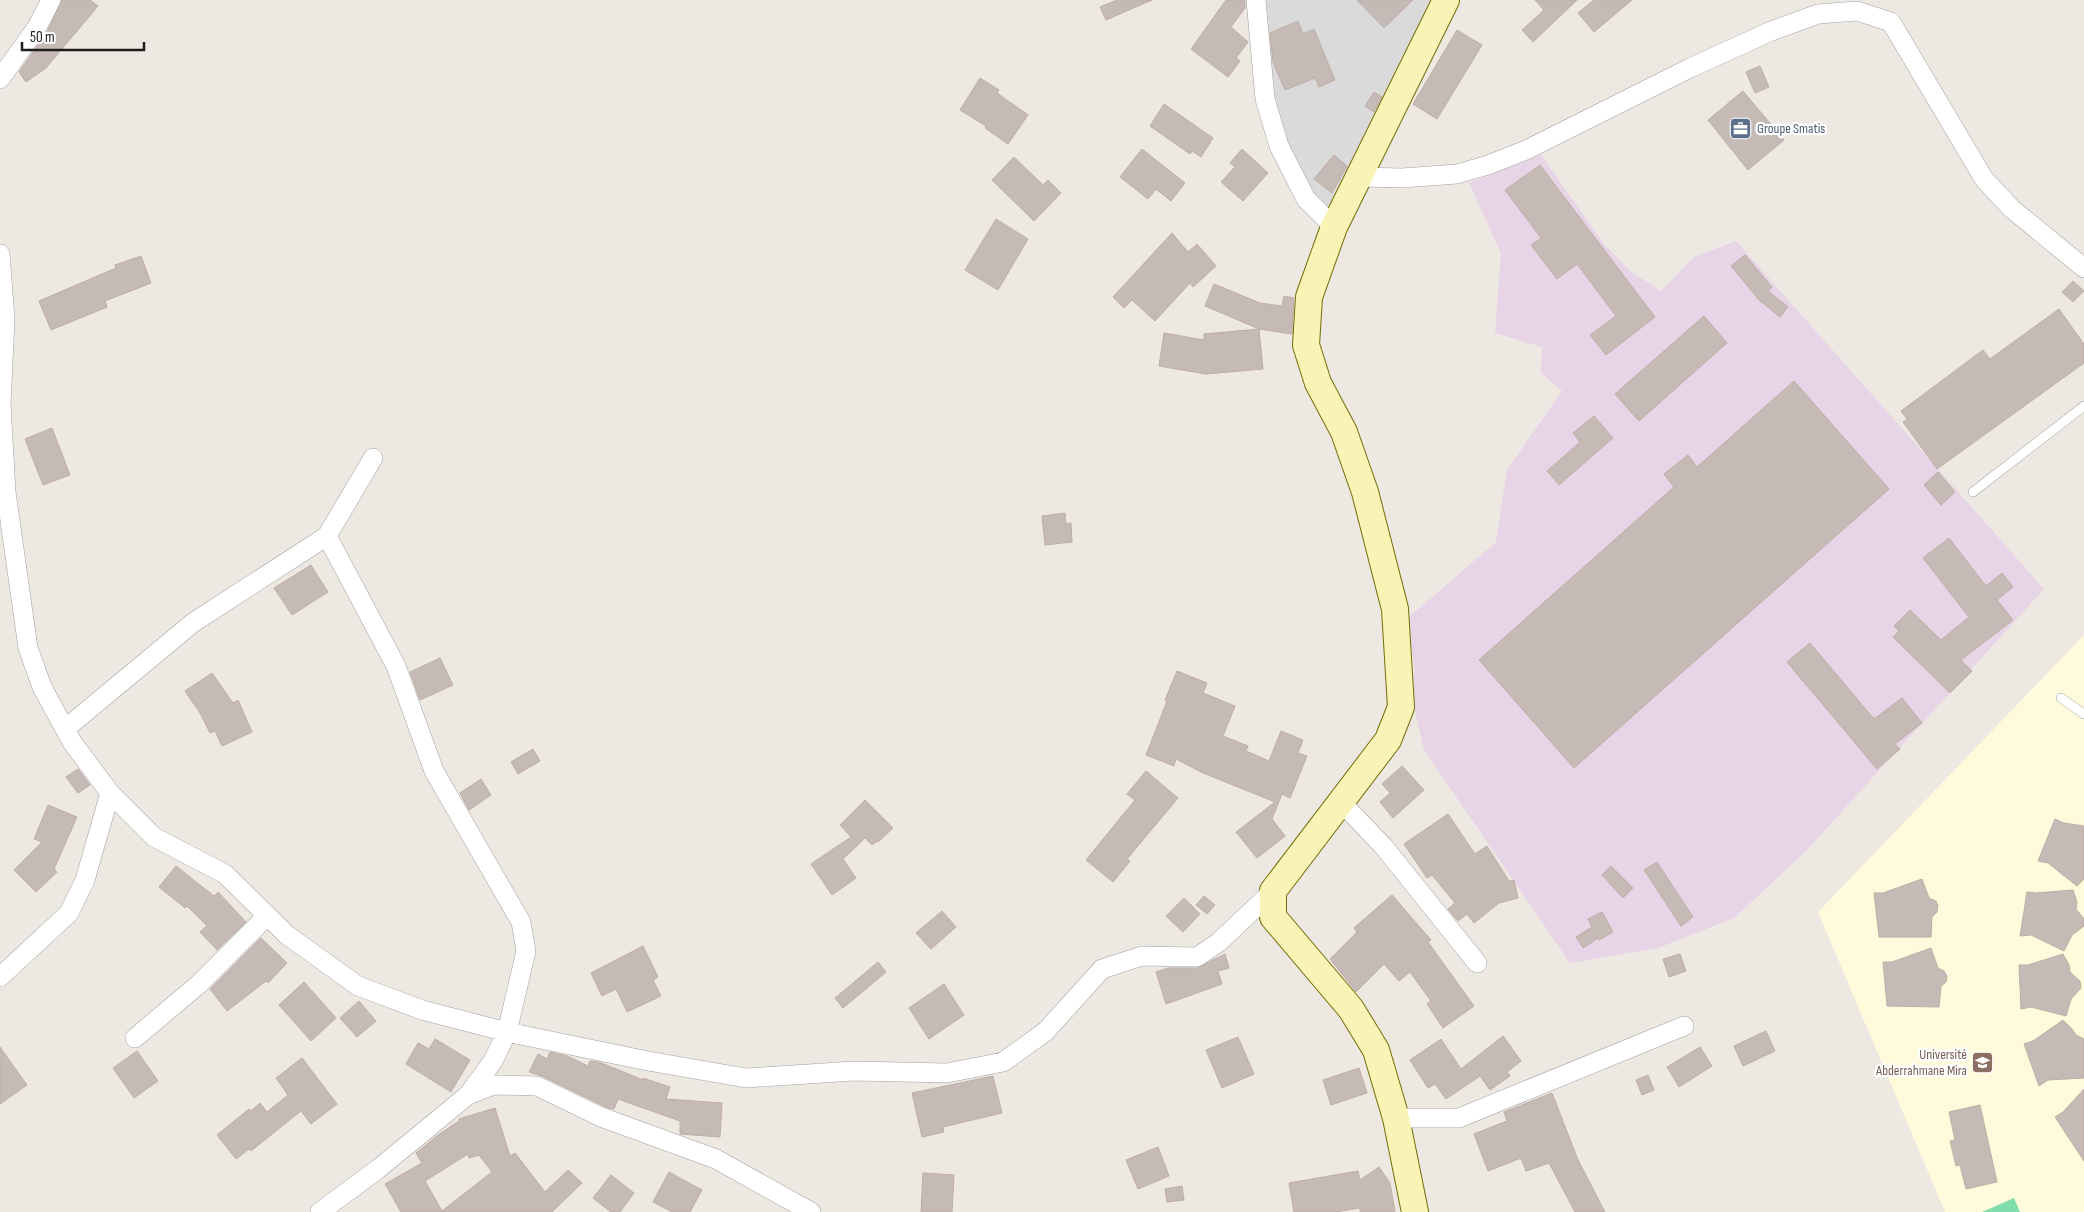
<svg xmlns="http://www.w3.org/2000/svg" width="2084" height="1212" font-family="'Sofia Sans Condensed',sans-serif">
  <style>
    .residential { fill: #dbdada }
    .industrial { fill: #e7d4e6 }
    .education { fill: #fffadb }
    .pitch { fill: #80ddac }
    .building { fill: #c5bab6; stroke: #bfada5; fill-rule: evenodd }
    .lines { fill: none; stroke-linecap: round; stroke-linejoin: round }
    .lane-casing { stroke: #a1a1a1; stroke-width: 10 }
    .street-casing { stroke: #a1a1a1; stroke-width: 20 }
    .secondary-casing { stroke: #726e05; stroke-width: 28 }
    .lane { stroke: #fff; stroke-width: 9 }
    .street { stroke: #fff; stroke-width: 19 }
    .secondary { stroke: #f9f3b6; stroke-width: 26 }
    .labels { text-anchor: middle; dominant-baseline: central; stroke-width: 4.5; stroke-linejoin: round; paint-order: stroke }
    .service-label { font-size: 14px; fill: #4e5e75; stroke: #fff; text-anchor: start }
    .education-label { font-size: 14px; fill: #785e54; stroke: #fff; text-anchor: end }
  </style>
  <rect width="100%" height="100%" fill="#eee8e2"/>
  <path class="residential" d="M 1266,0 L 1431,0 L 1328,208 L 1314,193 L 1288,142 L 1274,97 Z"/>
  <path class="industrial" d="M 1541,155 L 1604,244 L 1630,271 L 1661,291 L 1694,257 L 1736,241 L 2044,589 L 1806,851 L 1734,918 L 1658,948 L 1570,963 L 1424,750 L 1410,689 L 1415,670 L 1409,634 L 1409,617 L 1496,542 L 1507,470 L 1562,391 L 1541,373 L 1542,347 L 1495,333 L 1501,253 L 1469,183 Z"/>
  <path class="education" d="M 2084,635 L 2084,1212 L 1945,1212 L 1818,912 Z"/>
  <path class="pitch" d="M 2014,1198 L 2020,1212 L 1982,1212 Z"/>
  <path class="building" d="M 62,0 L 90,0 L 98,6 L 46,68 L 26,82 L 19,72 L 47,32 Z
    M 1117,0 L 1152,0 L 1106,20 L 1100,7 Z
    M 1226,0 L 1245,0 L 1245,8 L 1231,27 L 1248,42 L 1236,58 L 1240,61 L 1228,77 L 1191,49 Z
    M 1357,0 L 1413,0 L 1384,28 Z
    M 1535,0 L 1577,0 L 1533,42 L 1522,30 L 1544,10 Z
    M 1594,0 L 1632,0 L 1594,32 L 1578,13 Z
    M 1298,21 L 1303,34 L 1314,29 L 1335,80 L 1319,87 L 1315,78 L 1285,90 L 1273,62 L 1270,33 Z
    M 1457,30 L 1482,45 L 1437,119 L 1413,104 Z
    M 1760,66 L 1769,87 L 1755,93 L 1746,72 Z
    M 980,78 L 999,90 L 997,93 L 1028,115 L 1008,144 L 985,128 L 986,126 L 960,110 Z
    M 1743,91 L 1784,140 L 1748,170 L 1708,120 Z
    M 1374,92 L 1382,97 L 1374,112 L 1365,106 Z
    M 1164,104 L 1213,138 L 1201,157 L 1192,151 L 1190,154 L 1150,126 Z
    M 1142,149 L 1185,183 L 1171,201 L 1156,189 L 1148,199 L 1120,177 Z
    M 1242,149 L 1268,173 L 1243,201 L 1221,182 L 1235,167 L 1230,163 Z
    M 1334,155 L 1347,166 L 1332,193 L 1314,179 Z
    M 1014,157 L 1043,185 L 1048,180 L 1061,193 L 1034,221 L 992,180 Z
    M 1540,165 L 1655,317 L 1606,355 L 1590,335 L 1616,316 L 1577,264 L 1557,279 L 1531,245 L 1541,238 L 1505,190 Z
    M 996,219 L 1028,239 L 998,290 L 965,270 Z
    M 1172,233 L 1188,252 L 1197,244 L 1216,266 L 1193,287 L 1190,283 L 1155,321 L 1132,300 L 1124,308 L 1113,297 Z
    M 1745,255 L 1772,287 L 1768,291 L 1788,307 L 1780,317 L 1759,300 L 1731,266 Z
    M 141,256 L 151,283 L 105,301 L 107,307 L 51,330 L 39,301 L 116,268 L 115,265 Z
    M 2073,281 L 2084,291 L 2073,302 L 2062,292 Z
    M 1214,284 L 1260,303 L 1282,306 L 1284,296 L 1294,298 L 1292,334 L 1259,329 L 1263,369 L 1206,374 L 1159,366 L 1164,333 L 1204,340 L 1204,334 L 1259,329 L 1205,306 Z
    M 2059,309 L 2084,344 L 2084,363 L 1937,469 L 1903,422 L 1907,419 L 1901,411 L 1983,350 L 1990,359 Z
    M 1704,316 L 1727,343 L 1639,421 L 1615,394 Z
    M 1794,381 L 1889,489 L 1574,768 L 1479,660 L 1674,487 L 1664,474 L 1688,455 L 1697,467 Z
    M 1594,416 L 1613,438 L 1559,485 L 1547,471 L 1580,442 L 1573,433 Z
    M 52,428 L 70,475 L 43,485 L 25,439 Z
    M 1938,472 L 1955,492 L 1941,505 L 1924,485 Z
    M 1065,513 L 1066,524 L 1071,523 L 1072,542 L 1045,545 L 1042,516 Z
    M 1949,538 L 1986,586 L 2002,573 L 2013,587 L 1997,600 L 2013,620 L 1961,660 L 1972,671 L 1950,693 L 1893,637 L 1899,631 L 1894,626 L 1910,610 L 1941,640 L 1969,617 L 1923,558 Z
    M 311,565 L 328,592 L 292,615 L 274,588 Z
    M 1810,643 L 1874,719 L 1902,698 L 1922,723 L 1895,744 L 1900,749 L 1877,769 L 1787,662 Z
    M 440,658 L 453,685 L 420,700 L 410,672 Z
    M 1177,671 L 1207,683 L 1203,693 L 1235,706 L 1223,736 L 1248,746 L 1246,751 L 1269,761 L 1281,731 L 1303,740 L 1298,753 L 1307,756 L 1290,798 L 1282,794 L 1272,819 L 1285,836 L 1257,858 L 1236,832 L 1275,802 L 1203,773 L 1176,759 L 1174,766 L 1146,755 L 1167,701 L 1165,700 Z
    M 212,673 L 233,703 L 238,700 L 252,732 L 222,746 L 215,731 L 210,733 L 200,713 L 185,691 Z
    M 533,749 L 540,761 L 518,774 L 511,762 Z
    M 1402,766 L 1424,790 L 1393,818 L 1380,802 L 1390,793 L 1382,784 Z
    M 78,769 L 90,785 L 78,793 L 66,777 Z
    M 1146,771 L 1178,798 L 1127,859 L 1130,861 L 1113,882 L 1086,860 L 1135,800 L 1127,794 Z
    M 481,779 L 491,795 L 469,810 L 460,793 Z
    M 865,800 L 893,828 L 878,842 L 877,841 L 872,845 L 865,838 L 843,859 L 856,878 L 832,895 L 811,864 L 851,837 L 840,825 Z
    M 48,805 L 77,817 L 54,869 L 57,872 L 36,892 L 14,870 L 42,842 L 34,839 Z
    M 1448,814 L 1475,854 L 1487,846 L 1509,881 L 1514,880 L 1518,898 L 1499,903 L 1474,923 L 1467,914 L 1458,921 L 1448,909 L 1455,903 L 1432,875 L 1427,878 L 1404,844 Z
    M 2055,819 L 2064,823 L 2084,826 L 2084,879 L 2077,886 L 2048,863 L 2038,861 Z
    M 1657,862 L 1693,917 L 1681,926 L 1644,870 Z
    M 176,866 L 214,896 L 218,892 L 246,922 L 217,950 L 200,932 L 207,926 L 187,906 L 185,908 L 159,887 Z
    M 1611,866 L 1633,888 L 1623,898 L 1602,875 Z
    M 1922,879 L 1929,898 L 1936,901 L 1938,906 L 1937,912 L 1932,917 L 1931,937 L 1879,937 L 1874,893 L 1883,893 Z
    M 2073,890 L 2077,902 L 2076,909 L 2084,919 L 2084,926 L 2072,935 L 2064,951 L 2031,935 L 2020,936 L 2027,892 L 2036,893 Z
    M 1392,895 L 1431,940 L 1428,942 L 1474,1006 L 1443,1028 L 1427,1004 L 1431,1001 L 1410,972 L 1399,981 L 1384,964 L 1356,992 L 1330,959 L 1357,932 L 1354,928 Z
    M 1204,896 L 1215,905 L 1207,914 L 1196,905 Z
    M 1184,898 L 1200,914 L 1183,932 L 1166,916 Z
    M 942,911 L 956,927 L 931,949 L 916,933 Z
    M 1602,912 L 1613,932 L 1599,940 L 1598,938 L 1583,948 L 1576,937 L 1592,927 L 1588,919 Z
    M 261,938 L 287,963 L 268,983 L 266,981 L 227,1011 L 210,989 Z
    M 643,946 L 658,977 L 653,980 L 661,996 L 627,1012 L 616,989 L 602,996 L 591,973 Z
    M 1931,948 L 1938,968 L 1944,971 L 1947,976 L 1946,982 L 1941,986 L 1939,1007 L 1887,1006 L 1883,962 L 1892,962 Z
    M 1225,954 L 1229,968 L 1218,971 L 1222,984 L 1166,1004 L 1156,972 L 1168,968 L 1197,968 Z
    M 1680,954 L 1686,971 L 1669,977 L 1663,959 Z
    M 2063,954 L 2069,965 L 2070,972 L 2080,981 L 2081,988 L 2071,999 L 2066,1016 L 2031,1007 L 2021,1009 L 2019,965 L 2028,965 Z
    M 878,962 L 886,972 L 843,1008 L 835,998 Z
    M 304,982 L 336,1018 L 311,1041 L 279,1005 Z
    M 944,984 L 964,1015 L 929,1039 L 909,1008 Z
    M 359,1001 L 376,1021 L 357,1037 L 340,1018 Z
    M 2063,1020 L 2072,1029 L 2076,1035 L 2084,1039 L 2084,1078 L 2048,1080 L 2039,1086 L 2024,1044 L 2033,1041 Z
    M 1766,1031 L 1775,1051 L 1743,1066 L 1734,1046 Z
    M 1503,1036 L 1521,1061 L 1507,1072 L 1510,1076 L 1490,1090 L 1480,1076 L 1446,1099 L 1435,1084 L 1428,1088 L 1410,1060 L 1441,1039 L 1461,1069 Z
    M 1238,1037 L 1254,1074 L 1222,1088 L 1206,1050 Z
    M 435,1039 L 470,1060 L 451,1092 L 406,1064 L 418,1043 L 429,1049 Z
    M 0,1047 L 27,1085 L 0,1104 Z
    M 1700,1047 L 1712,1066 L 1679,1087 L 1667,1067 Z
    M 137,1051 L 158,1081 L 134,1098 L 113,1068 Z
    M 550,1052 L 567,1056 L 588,1066 L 590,1061 L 599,1062 L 643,1080 L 643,1078 L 670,1087 L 666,1099 L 722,1103 L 720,1137 L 680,1134 L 680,1121 L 618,1099 L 614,1109 L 608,1108 L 542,1076 L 529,1072 L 538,1054 L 547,1059 Z
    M 302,1058 L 337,1104 L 311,1124 L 301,1111 L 251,1151 L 249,1149 L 236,1159 L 217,1135 L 249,1109 L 251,1111 L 260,1103 L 267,1112 L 288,1095 L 276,1078 Z
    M 1359,1068 L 1367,1093 L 1331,1105 L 1323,1080 Z
    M 1648,1075 L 1654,1090 L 1642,1095 L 1636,1080 Z
    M 993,1076 L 1002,1113 L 943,1127 L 944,1132 L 922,1137 L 912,1093 Z
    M 2084,1089 L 2084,1161 L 2055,1117 L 2063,1112 Z
    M 1552,1093 L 1578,1160 L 1605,1212 L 1575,1212 L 1549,1163 L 1526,1171 L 1521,1158 L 1488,1171 L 1474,1134 L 1507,1121 L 1504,1112 Z
    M 1980,1105 L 1997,1182 L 1966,1189 L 1960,1165 L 1956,1166 L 1950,1141 L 1955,1140 L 1949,1112 Z
    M 495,1108 L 510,1156 L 515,1153 L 545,1192 L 568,1170 L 582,1183 L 552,1212 L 401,1212 L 385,1184 L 422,1163 L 416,1153 L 438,1135 L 459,1121 L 459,1119 ZM 468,1154 L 469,1158 L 479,1155 L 492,1172 L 442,1211 L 425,1181 Z
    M 1158,1147 L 1169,1176 L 1138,1189 L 1126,1160 Z
    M 1379,1167 L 1390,1183 L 1395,1212 L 1360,1212 L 1360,1208 L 1336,1212 L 1294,1212 L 1289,1183 L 1358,1171 L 1360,1180 Z
    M 669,1172 L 702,1190 L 690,1212 L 672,1212 L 653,1202 Z
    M 923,1173 L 954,1175 L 952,1212 L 921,1212 Z
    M 611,1175 L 634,1193 L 620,1212 L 611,1212 L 593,1198 Z
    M 1182,1186 L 1184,1200 L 1167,1202 L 1165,1189 Z"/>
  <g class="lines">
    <defs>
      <path id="lane" d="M 1973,492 L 2084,406
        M 2061,698 L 2084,714"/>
      <path id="street" d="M 1256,0 L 1265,99 L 1279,146 L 1306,199 L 1334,227
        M 0,79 L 37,27 L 51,0
        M 1359,177 L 1402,178 L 1457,174 L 1488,165 L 1526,150 L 1690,68 L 1769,32 L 1818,14 L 1857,11 L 1891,22 L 1984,179 L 2012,209 L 2084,268
        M 0,254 L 5,319 L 1,404 L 6,492 L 28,648 L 42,687 L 72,742 L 110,793 L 154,837 L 225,874 L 287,935 L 358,986 L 422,1010 L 507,1032 L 648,1061 L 746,1078 L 854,1071 L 947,1073 L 1003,1062 L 1045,1032 L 1102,969 L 1142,956 L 1197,957 L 1219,942 L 1273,891
        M 65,729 L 194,622 L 327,536 L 373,458
        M 1341,802 L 1384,847 L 1477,963
        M 0,977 L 69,913 L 85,880 L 110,793
        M 135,1038 L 199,984 L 267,916
        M 468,1095 L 494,1085 L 537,1086 L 601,1117 L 716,1159 L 811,1212
        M 1396,1118 L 1459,1118 L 1684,1026
        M 320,1212 L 378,1169 L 468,1095 L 493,1061 L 507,1032 L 526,951 L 521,922 L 434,771 L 396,666 L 327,536"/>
      <path id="secondary" d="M 1415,1212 L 1396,1118 L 1376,1050 L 1351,1009 L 1273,917 L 1273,891 L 1388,740 L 1401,707 L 1395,609 L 1365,492 L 1344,432 L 1318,383 L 1306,345 L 1309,297 L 1334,227 L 1446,0"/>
    </defs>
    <use href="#lane" class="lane-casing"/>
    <use href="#street" class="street-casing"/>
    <use href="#secondary" class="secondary-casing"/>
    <use href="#lane" class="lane"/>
    <use href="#street" class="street"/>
    <use href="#secondary" class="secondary"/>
  </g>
  <defs>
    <symbol id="office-square" viewBox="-11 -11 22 22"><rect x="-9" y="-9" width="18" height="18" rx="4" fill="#5c6f8a" stroke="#fff"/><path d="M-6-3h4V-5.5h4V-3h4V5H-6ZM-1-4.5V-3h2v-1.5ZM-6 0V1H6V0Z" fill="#fff"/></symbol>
    <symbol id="university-square" viewBox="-11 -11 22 22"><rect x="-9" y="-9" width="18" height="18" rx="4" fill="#8d6e63" stroke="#fff"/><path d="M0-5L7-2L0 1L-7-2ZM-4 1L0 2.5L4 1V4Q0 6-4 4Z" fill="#fff"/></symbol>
  </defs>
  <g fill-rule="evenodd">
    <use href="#office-square" x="1728" y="116" width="25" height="25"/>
    <use href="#university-square" x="1970" y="1050" width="25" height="25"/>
  </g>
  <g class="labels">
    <g class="service-label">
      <text x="1757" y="128">Groupe Smatis</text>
    </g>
    <g class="education-label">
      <text x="1967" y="1054">Université<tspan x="1967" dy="16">Abderrahmane Mira</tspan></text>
    </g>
  </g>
  <path d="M22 42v8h122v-8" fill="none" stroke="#1d1d1d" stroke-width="2.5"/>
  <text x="30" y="42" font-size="15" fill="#1d1d1d" stroke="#ffffff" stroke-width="4" paint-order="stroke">50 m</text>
</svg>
